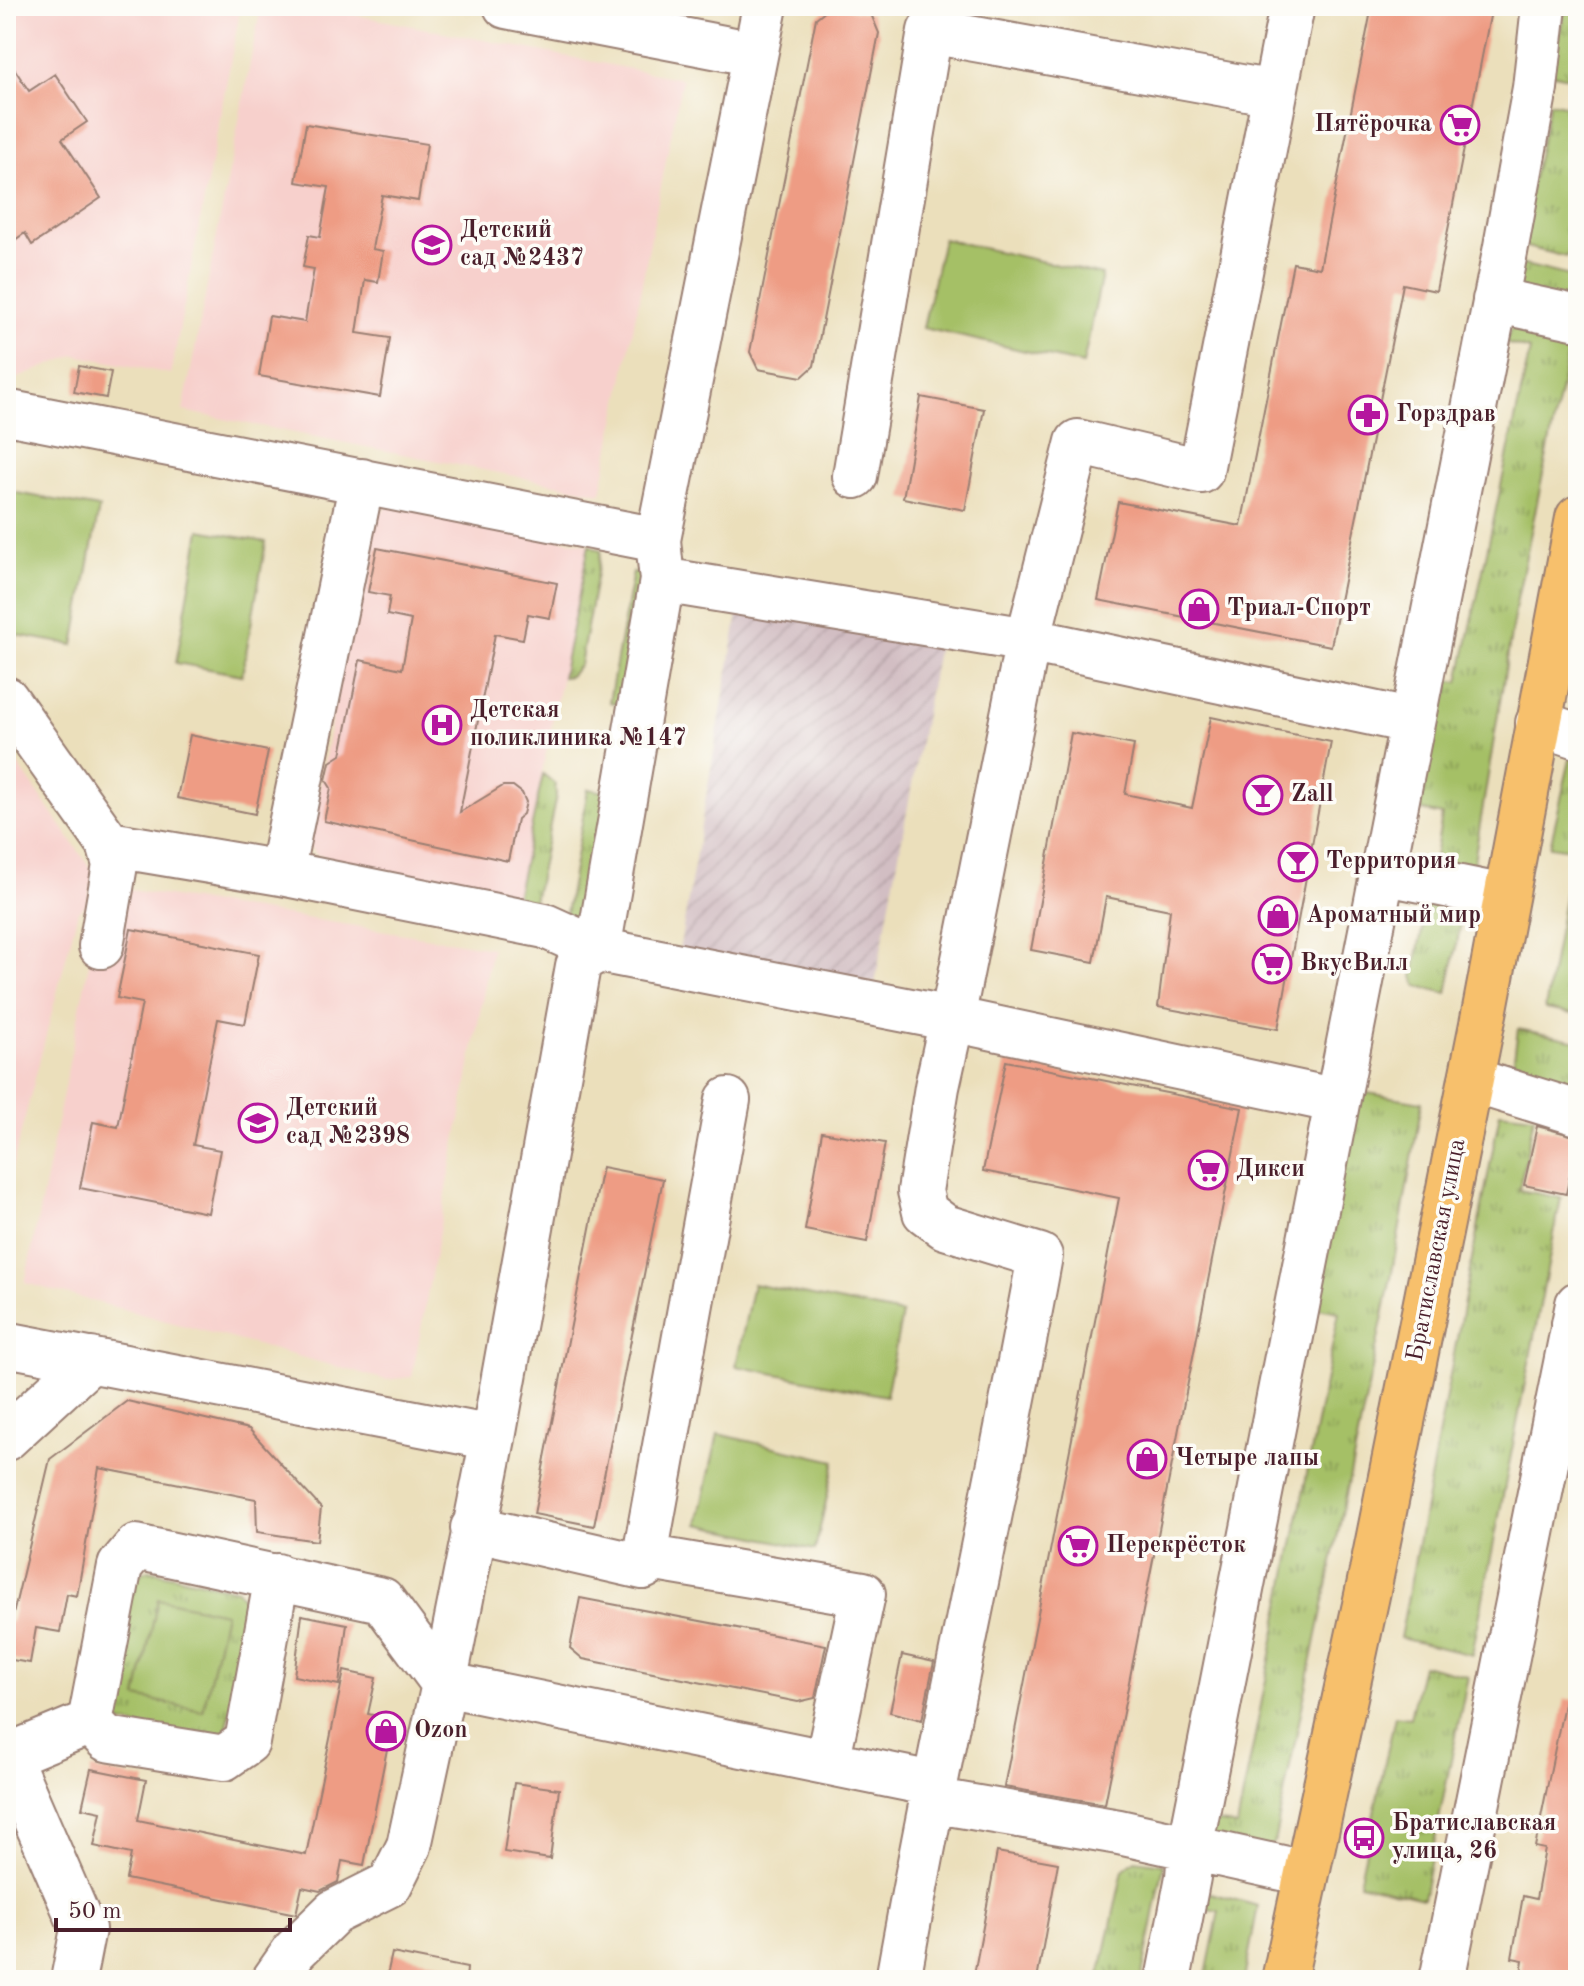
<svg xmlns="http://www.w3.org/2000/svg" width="1584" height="1986" font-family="'Old Standard TT',serif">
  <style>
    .built { fill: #f7d0cc }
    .industrial { fill: url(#industrial-furrows) }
    .grass { fill: url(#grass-tufts); stroke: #787048; stroke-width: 2 }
    .park { fill: #a5c066; stroke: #787048; stroke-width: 2 }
    .building { fill: #ee9c84 }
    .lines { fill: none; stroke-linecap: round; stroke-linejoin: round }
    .minor-casing { stroke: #9a7f73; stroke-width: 48 }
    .major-casing { stroke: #9a7f73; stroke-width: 48 }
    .minor { stroke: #fff; stroke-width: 44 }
    .major { stroke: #f7c06c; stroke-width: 44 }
    .labels { text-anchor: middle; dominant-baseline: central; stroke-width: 7; stroke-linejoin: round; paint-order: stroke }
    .poi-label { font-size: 24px; font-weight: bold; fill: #4a1f2b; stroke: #fdfcf7; text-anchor: start }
    .street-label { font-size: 24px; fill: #4a1f2b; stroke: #fdfcf7 }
  </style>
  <defs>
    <pattern id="industrial-furrows" width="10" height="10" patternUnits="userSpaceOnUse" patternTransform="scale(2)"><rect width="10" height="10" fill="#d2bec3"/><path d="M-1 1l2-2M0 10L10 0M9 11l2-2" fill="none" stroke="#b6a3a8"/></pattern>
    <pattern id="grass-tufts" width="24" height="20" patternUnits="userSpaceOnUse" patternTransform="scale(2)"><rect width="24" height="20" fill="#a5c066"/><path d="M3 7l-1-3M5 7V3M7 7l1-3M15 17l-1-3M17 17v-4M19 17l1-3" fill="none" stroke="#889b54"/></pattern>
  </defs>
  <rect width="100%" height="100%" fill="#fdfcf7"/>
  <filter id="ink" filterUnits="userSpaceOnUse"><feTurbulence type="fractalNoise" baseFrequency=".0125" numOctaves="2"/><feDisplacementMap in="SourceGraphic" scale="16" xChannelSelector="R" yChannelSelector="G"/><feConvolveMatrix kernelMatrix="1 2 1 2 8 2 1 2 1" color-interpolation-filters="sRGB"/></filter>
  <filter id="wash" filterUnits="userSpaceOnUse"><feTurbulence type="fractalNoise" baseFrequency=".006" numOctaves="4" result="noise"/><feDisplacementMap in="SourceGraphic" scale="32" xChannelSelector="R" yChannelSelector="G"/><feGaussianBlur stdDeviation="1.8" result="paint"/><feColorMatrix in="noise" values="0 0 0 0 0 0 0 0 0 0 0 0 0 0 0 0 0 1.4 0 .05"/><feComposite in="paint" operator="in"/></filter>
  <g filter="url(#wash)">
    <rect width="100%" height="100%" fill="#ebdfbb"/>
    <path class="built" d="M 6,6 L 241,6 L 171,374 L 75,355 L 6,383 Z
      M 261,6 L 310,6 L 682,79 L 601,493 L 183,411 Z
      M 394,503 L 589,545 L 515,902 L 317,855 L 309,847 L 367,520 Z
      M 6,747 L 94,873 L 87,904 L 78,911 L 6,1191 Z
      M 124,889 L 492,948 L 412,1377 L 386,1380 L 25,1283 L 89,963 Z"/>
    <path class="industrial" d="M 740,603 L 938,645 L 875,983 L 679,951 Z"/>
    <path class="grass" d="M 1565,11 L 1578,13 L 1578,79 L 1550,73 Z
      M 1550,102 L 1578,108 L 1578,209 L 1567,257 L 1518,245 Z
      M 1512,262 L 1578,278 L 1578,305 L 1517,292 Z
      M 1515,319 L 1565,333 L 1571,339 L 1516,604 L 1473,867 L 1466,873 L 1433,869 L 1442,815 L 1413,809 L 1436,679 L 1459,682 L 1530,350 L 1505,343 Z
      M 589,545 L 601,551 L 580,665 L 570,676 L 562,677 Z
      M 633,572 L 654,576 L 630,706 L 609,702 Z
      M 1573,747 L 1578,748 L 1578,850 L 1550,846 Z
      M 543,774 L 555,784 L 556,796 L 533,906 L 515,902 Z
      M 588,789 L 612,793 L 588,929 L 564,925 Z
      M 1569,870 L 1578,872 L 1578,1015 L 1545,1009 Z
      M 1428,899 L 1460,910 L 1461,923 L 1447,993 L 1417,986 L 1413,977 Z
      M 1518,1029 L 1578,1041 L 1578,1097 L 1511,1080 Z
      M 1355,1091 L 1422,1102 L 1392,1272 L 1274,1843 L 1268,1851 L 1209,1842 L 1210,1821 L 1237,1826 L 1339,1312 L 1313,1307 Z
      M 1500,1112 L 1534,1116 L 1519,1190 L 1561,1198 L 1472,1655 L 1400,1638 Z
      M 148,1570 L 237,1590 L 252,1610 L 226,1732 L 206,1741 L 114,1721 L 106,1703 L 133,1578 Z
      M 1422,1665 L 1468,1676 L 1423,1898 L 1359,1883 L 1395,1716 L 1410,1718 Z
      M 1135,1860 L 1164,1864 L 1141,1980 L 1099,1980 L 1123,1870 Z
      M 1200,1890 L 1258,1906 L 1244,1980 L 1205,1980 L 1219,1911 L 1193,1907 Z"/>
    <path class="park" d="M 943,239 L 1102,275 L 1083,364 L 923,328 Z
      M 6,491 L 99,508 L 74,645 L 6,633 Z
      M 200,530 L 266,542 L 242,675 L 176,663 Z
      M 753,1284 L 902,1314 L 886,1396 L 736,1366 Z
      M 718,1434 L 835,1461 L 815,1550 L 698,1524 Z
      M 158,1599 L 225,1613 L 203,1711 L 137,1697 Z"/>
    <g id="blocks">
      <path class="building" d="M 831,6 L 871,14 L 879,33 L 814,366 L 802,377 L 758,369 L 750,352 L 816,18 Z
        M 1372,6 L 1492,6 L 1436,291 L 1403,284 L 1331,646 L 1098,600 L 1118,502 L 1241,526 L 1293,263 L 1320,268 Z
        M 6,56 L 29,91 L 55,74 L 87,122 L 62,139 L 101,198 L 32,245 L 25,233 L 6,246 Z
        M 306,124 L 427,144 L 418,201 L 382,195 L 372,249 L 383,251 L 378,282 L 365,280 L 357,333 L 390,338 L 380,397 L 259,376 L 269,316 L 305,322 L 314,269 L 303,267 L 309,235 L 320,237 L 329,187 L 296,182 Z
        M 79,366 L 111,372 L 106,398 L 74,392 Z
        M 921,397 L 984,409 L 965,510 L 903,498 Z
        M 377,548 L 557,583 L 550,618 L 528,614 L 523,639 L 495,634 L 460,812 L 503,786 L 513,786 L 522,793 L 526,802 L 523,814 L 517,819 L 508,861 L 324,821 L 331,788 L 326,780 L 330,762 L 341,755 L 360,660 L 402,669 L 411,620 L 387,615 L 390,596 L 368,592 Z
        M 1211,717 L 1331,742 L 1278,1029 L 1158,1007 L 1170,910 L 1106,897 L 1094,962 L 1031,950 L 1071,733 L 1134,745 L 1125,794 L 1192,808 Z
        M 190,735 L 268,751 L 255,814 L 177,798 Z
        M 131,929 L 259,954 L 245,1024 L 218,1019 L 193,1145 L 220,1150 L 208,1213 L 80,1188 L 93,1122 L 118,1127 L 142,1003 L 117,998 Z
        M 1006,1061 L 1242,1108 L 1105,1804 L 1004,1787 L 1119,1198 L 983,1171 Z
        M 1537,1126 L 1578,1137 L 1566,1194 L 1524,1185 Z
        M 822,1132 L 885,1143 L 867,1242 L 805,1230 Z
        M 602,1167 L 663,1179 L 594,1526 L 534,1514 Z
        M 127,1401 L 249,1429 L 321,1508 L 317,1541 L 257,1532 L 256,1499 L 99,1468 L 77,1596 L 67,1594 L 60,1632 L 36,1628 L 30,1663 L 6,1659 L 6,1623 L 11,1623 L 50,1459 Z
        M 580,1598 L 826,1645 L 815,1698 L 798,1702 L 583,1659 L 570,1648 Z
        M 302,1615 L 347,1624 L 339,1685 L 294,1676 Z
        M 902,1655 L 934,1662 L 922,1720 L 890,1712 Z
        M 344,1671 L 376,1678 L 368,1714 L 393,1719 L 364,1865 L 342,1861 L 338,1882 L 320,1891 L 302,1887 L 296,1914 L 126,1879 L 131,1854 L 94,1846 L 101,1812 L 82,1808 L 91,1769 L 146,1780 L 138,1820 L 306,1855 Z
        M 1565,1699 L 1578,1700 L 1578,1980 L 1520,1980 L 1523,1960 L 1512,1958 L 1523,1896 L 1536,1899 L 1545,1849 L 1535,1847 Z
        M 514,1783 L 559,1789 L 550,1859 L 504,1852 Z
        M 997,1852 L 1058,1863 L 1037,1980 L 973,1980 Z
        M 392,1953 L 467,1968 L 466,1980 L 386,1980 Z"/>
    </g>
  </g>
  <g filter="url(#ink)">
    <use href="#blocks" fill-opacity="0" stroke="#9a7f73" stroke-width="2"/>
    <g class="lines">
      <defs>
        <path id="minor" d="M 506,6 L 755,54
          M 1495,300 L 1578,318
          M 6,412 L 658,540
          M 855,476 L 930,31 L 1274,93
          M 362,481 L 281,873 L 545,926 L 598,950 L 952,1019 L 1028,640 L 1078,442 L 1201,471 L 1292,6
          M 662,580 L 1028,640 L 1410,721
          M 6,699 L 109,844 L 281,873
          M 1538,723 L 1578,736
          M 1382,872 L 1505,897
          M 101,946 L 115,865 L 109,844
          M 1471,1080 L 1578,1113
          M 6,1344 L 493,1438
          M 6,1438 L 91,1360
          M 473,1528 L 643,1567 L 656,1559 L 863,1594 L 827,1762
          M 643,1567 L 728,1100
          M 90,1722 L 107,1739 L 224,1758 L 247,1742 L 277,1576
          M 73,1980 L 83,1929 L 8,1756 L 90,1722 L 120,1566 L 136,1547 L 382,1600 L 444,1684 L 493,1438 L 578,966 L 581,960 L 598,950 L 662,580 L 658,540 L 765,6
          M 274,1980 L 295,1950 L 334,1912 L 390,1884 L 409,1846 L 444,1684 L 923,1782 L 931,1800 L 1119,1832 L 1305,1873
          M 898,1980 C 941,1738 996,1498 1040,1256 L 945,1227 L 925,1212 L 920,1191 L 937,1087 L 952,1019 L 1337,1101
          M 1168,1980 L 1188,1877 L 1190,1848 L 1505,252 L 1535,88 L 1544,6
          M 1442,1980 L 1578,1304"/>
        <path id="major" d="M 1284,1980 L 1369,1586 L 1485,1009 L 1578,518"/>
      </defs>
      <use href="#minor" class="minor-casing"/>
      <use href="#major" class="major-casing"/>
      <use href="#minor" class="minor"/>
      <use href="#major" class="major"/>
    </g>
  </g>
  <defs>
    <symbol id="supermarket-ring" viewBox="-11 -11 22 22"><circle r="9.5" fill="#fdfcf7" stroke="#b5179e" stroke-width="1.5"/><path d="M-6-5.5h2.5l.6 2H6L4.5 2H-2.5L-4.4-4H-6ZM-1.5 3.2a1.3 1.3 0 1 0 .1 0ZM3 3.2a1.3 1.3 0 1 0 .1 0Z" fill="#b5179e"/></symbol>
    <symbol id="school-ring" viewBox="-11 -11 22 22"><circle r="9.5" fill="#fdfcf7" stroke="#b5179e" stroke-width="1.5"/><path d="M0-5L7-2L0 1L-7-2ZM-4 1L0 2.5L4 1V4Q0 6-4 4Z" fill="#b5179e"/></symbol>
    <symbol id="pharmacy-ring" viewBox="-11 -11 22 22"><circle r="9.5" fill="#fdfcf7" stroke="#b5179e" stroke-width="1.5"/><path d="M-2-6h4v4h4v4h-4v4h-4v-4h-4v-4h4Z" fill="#b5179e"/></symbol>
    <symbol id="shop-ring" viewBox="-11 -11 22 22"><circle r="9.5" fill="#fdfcf7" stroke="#b5179e" stroke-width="1.5"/><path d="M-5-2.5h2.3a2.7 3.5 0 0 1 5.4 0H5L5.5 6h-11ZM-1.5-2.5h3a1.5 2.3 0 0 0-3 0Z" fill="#b5179e"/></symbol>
    <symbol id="hospital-ring" viewBox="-11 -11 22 22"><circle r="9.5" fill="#fdfcf7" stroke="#b5179e" stroke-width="1.5"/><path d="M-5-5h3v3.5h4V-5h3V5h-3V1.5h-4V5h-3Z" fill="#b5179e"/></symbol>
    <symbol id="bar-ring" viewBox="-11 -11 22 22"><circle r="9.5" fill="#fdfcf7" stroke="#b5179e" stroke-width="1.5"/><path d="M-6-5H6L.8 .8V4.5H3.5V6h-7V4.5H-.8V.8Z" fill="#b5179e"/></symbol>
    <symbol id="bus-ring" viewBox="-11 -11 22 22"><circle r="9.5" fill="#fdfcf7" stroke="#b5179e" stroke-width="1.5"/><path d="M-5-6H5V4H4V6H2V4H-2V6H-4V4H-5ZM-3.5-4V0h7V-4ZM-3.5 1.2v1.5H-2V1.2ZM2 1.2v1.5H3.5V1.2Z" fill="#b5179e"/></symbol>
  </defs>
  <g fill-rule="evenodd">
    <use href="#supermarket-ring" x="1438" y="103" width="44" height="44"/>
    <use href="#school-ring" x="410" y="223" width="44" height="44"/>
    <use href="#pharmacy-ring" x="1346" y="393" width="44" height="44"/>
    <use href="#shop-ring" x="1177" y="587" width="44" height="44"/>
    <use href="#hospital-ring" x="420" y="703" width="44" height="44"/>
    <use href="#bar-ring" x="1241" y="773" width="44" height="44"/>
    <use href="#bar-ring" x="1276" y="840" width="44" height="44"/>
    <use href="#shop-ring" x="1256" y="894" width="44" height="44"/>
    <use href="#supermarket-ring" x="1250" y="942" width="44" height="44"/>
    <use href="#school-ring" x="236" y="1101" width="44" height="44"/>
    <use href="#supermarket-ring" x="1186" y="1148" width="44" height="44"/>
    <use href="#shop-ring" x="1125" y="1437" width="44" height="44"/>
    <use href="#supermarket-ring" x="1056" y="1524" width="44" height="44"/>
    <use href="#shop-ring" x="364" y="1709" width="44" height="44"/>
    <use href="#bus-ring" x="1342" y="1816" width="44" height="44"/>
  </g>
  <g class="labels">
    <g class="poi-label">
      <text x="1432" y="125" text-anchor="end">Пятёрочка</text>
      <text x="460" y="231">Детский<tspan x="460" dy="28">сад №2437</tspan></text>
      <text x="1396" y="415">Горздрав</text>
      <text x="1227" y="609">Триал-Спорт</text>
      <text x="470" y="711">Детская<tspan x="470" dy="28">поликлиника №147</tspan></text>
      <text x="1291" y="795">Zall</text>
      <text x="1326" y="862">Территория</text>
      <text x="1306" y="916">Ароматный мир</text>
      <text x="1300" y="964">ВкусВилл</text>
      <text x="286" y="1109">Детский<tspan x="286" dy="28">сад №2398</tspan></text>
      <text x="1236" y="1170">Дикси</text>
      <text x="1175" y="1459">Четыре лапы</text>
      <text x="1106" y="1546">Перекрёсток</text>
      <text x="414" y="1731">Ozon</text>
      <text x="1392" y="1824">Братиславская<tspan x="1392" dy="28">улица, 26</tspan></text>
    </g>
    <g class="street-label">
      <text transform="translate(1437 1250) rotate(-79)">Братиславская улица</text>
    </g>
  </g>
  <rect width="1584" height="1986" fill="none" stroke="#fdfcf7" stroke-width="32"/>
  <path d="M56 1918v12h234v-12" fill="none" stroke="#4a1f2b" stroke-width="4"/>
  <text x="68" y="1918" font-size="24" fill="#4a1f2b" stroke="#fdfcf7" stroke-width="6" paint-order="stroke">50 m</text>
</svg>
